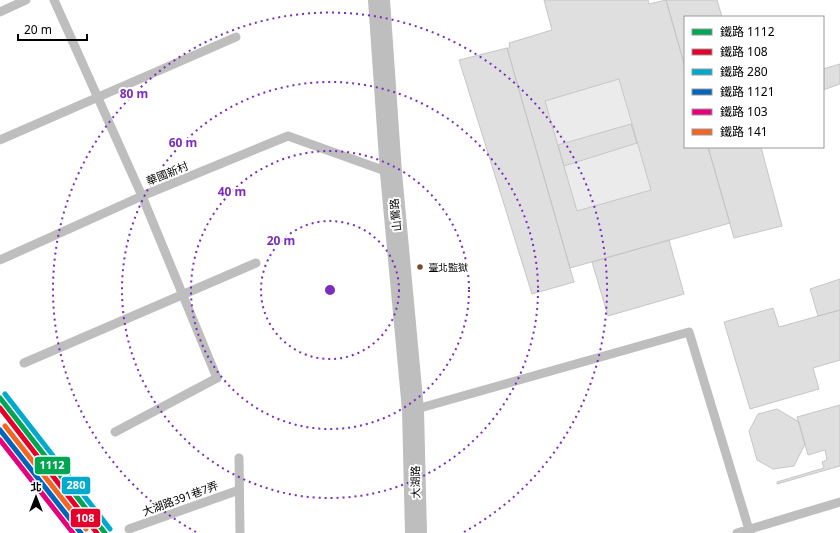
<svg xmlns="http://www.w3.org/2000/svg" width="840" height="533" font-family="'Noto Sans','Noto Sans TC',sans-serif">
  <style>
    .green { fill: #ebebeb }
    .building { fill: #dfdfdf; stroke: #c6c6c6; fill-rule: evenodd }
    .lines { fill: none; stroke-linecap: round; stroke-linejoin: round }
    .service { stroke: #bebebe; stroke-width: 9 }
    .tertiary { stroke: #bebebe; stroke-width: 22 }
    .rail-1-casing { stroke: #fff; stroke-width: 8 }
    .rail-2-casing { stroke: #fff; stroke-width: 8 }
    .rail-3-casing { stroke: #fff; stroke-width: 8 }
    .rail-4-casing { stroke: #fff; stroke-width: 8 }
    .rail-5-casing { stroke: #fff; stroke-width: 8 }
    .rail-6-casing { stroke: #fff; stroke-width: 8 }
    .rail-1 { stroke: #00a651; stroke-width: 5 }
    .rail-2 { stroke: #e4002b; stroke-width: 5 }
    .rail-3 { stroke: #00a9ce; stroke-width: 5 }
    .rail-4 { stroke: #0065bd; stroke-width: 5 }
    .rail-5 { stroke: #e5007d; stroke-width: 5 }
    .rail-6 { stroke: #f26522; stroke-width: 5 }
    .ring { fill: none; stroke: #7b2cbf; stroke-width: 2; stroke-dasharray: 2 4 }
    .bus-dot { fill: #7a4b2a; stroke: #fff; stroke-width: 1.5 }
    .labels { text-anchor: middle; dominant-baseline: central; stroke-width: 4; stroke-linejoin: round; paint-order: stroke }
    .bus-label { font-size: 10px; fill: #000; stroke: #fff; text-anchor: start }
    .street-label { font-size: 11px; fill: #000; stroke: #fff }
    .centre { fill: #7b2cbf; stroke: #fff; stroke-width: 2 }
    .ring-label { font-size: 12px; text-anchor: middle; font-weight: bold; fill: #7b2cbf; stroke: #fff; stroke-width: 4; stroke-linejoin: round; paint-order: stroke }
    .line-badge { stroke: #fff; stroke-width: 1.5 }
    .badge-label { font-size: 11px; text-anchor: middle; font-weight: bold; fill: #fff }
  </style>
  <rect width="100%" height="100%" fill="#fff"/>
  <path class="green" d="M 619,79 L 631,124 L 558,145 L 545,101 Z
    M 637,143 L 651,190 L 577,211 L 564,166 Z"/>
  <path class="building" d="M 544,0 L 648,0 L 649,4 L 666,0 L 685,67 L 685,147 L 708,147 L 730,223 L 570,268 L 507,48 L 510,48 L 509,43 L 552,30 ZM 619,79 L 651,190 L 577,211 L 545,101 Z
    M 666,0 L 717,0 L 722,17 L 685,17 L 685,67 Z
    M 507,48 L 574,282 L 532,294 L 459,60 Z
    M 840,64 L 840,84 L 823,90 L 823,69 Z
    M 631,124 L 637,143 L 564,166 L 558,145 Z
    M 708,147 L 761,147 L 782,226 L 734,238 Z
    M 669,240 L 684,294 L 608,316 L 592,262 Z
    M 840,279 L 840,310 L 818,316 L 810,289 Z
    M 773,308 L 779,327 L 840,310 L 840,360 L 813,368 L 819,389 L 750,409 L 724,322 Z
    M 840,405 L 840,466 L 777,484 L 777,482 L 824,468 L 822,462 L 827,460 L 825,450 L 808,455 L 797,417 Z
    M 777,409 L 799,422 L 805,444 L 794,466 L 773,469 L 757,460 L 749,431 L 758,414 Z"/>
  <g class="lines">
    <path class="service" d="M 54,0 L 142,196 L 217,378 L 115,432
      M 0,12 L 26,0
      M 0,140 L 236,37
      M 0,260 L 142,196 L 288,136 L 391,173
      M 24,363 L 256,263
      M 413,410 L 689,332 L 750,533
      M 239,458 L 240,533
      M 129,529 L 239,490
      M 737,533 L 840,502"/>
    <path class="tertiary" d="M 379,0 L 391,173 L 413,410 L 416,533"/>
    <defs>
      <path id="rail-1" d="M 0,398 L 105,533"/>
      <path id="rail-2" d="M 0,408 L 97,533"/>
      <path id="rail-3" d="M 5,394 L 110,529"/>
      <path id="rail-4" d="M 0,430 L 81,533"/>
      <path id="rail-5" d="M 0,440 L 73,533"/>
      <path id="rail-6" d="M 5,426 L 86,529"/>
    </defs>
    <use href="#rail-1" class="rail-1-casing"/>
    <use href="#rail-2" class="rail-2-casing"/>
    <use href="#rail-3" class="rail-3-casing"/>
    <use href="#rail-4" class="rail-4-casing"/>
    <use href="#rail-5" class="rail-5-casing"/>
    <use href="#rail-6" class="rail-6-casing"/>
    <use href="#rail-1" class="rail-1"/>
    <use href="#rail-2" class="rail-2"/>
    <use href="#rail-3" class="rail-3"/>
    <use href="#rail-4" class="rail-4"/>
    <use href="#rail-5" class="rail-5"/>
    <use href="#rail-6" class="rail-6"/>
  </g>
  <g class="ring">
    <circle cx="330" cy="290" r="69"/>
    <circle cx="330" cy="290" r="139"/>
    <circle cx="330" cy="290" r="208"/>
    <path d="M196 532A277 277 0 1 1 464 532"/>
  </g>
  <circle class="bus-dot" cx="420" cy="267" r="3.5"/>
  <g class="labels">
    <g class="bus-label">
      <text x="428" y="267">臺北監獄</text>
    </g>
    <g class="street-label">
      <text transform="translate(167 173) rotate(-22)">華國新村</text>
      <text transform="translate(395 215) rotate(-96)">山鶯路</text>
      <text transform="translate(415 482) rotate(-91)">大湖路</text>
      <text transform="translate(180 498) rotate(-20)">大湖路391巷7弄</text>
    </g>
  </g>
  <circle cx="330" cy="290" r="6" class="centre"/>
  <g class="ring-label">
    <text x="134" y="98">80 m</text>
    <text x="183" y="147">60 m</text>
    <text x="232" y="196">40 m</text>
    <text x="281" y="245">20 m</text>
  </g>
  <g class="line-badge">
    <rect x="34" y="456" width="37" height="19" rx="4" fill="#00a651"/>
    <rect x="61" y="476" width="30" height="19" rx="4" fill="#00a9ce"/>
    <rect x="70" y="508" width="31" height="20" rx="4" fill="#e4002b"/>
  </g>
  <g class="badge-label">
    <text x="52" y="469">1112</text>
    <text x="76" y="489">280</text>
    <text x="85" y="522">108</text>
  </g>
  <rect x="684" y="16" width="140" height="132" fill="#ffffff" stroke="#999999"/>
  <rect x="692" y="29" width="20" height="6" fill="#00a651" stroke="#999999"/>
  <text x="720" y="36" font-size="12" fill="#000000">鐵路 1112</text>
  <rect x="692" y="49" width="20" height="6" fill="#e4002b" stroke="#999999"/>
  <text x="720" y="56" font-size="12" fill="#000000">鐵路 108</text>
  <rect x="692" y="69" width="20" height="6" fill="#00a9ce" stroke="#999999"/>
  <text x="720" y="76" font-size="12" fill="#000000">鐵路 280</text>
  <rect x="692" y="89" width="20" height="6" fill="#0065bd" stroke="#999999"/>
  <text x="720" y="96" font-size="12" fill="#000000">鐵路 1121</text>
  <rect x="692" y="109" width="20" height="6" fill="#e5007d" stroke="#999999"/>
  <text x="720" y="116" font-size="12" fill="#000000">鐵路 103</text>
  <rect x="692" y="129" width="20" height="6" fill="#f26522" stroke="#999999"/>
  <text x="720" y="136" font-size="12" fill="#000000">鐵路 141</text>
  <g transform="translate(36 497)" stroke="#ffffff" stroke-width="3" paint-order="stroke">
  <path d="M0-3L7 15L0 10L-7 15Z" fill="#000000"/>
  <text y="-6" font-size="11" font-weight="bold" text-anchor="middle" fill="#000000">北</text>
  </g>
  <path d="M18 34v6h69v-6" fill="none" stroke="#000000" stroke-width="2"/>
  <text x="24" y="34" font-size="12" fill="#000000" stroke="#ffffff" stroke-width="3" paint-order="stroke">20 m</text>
</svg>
